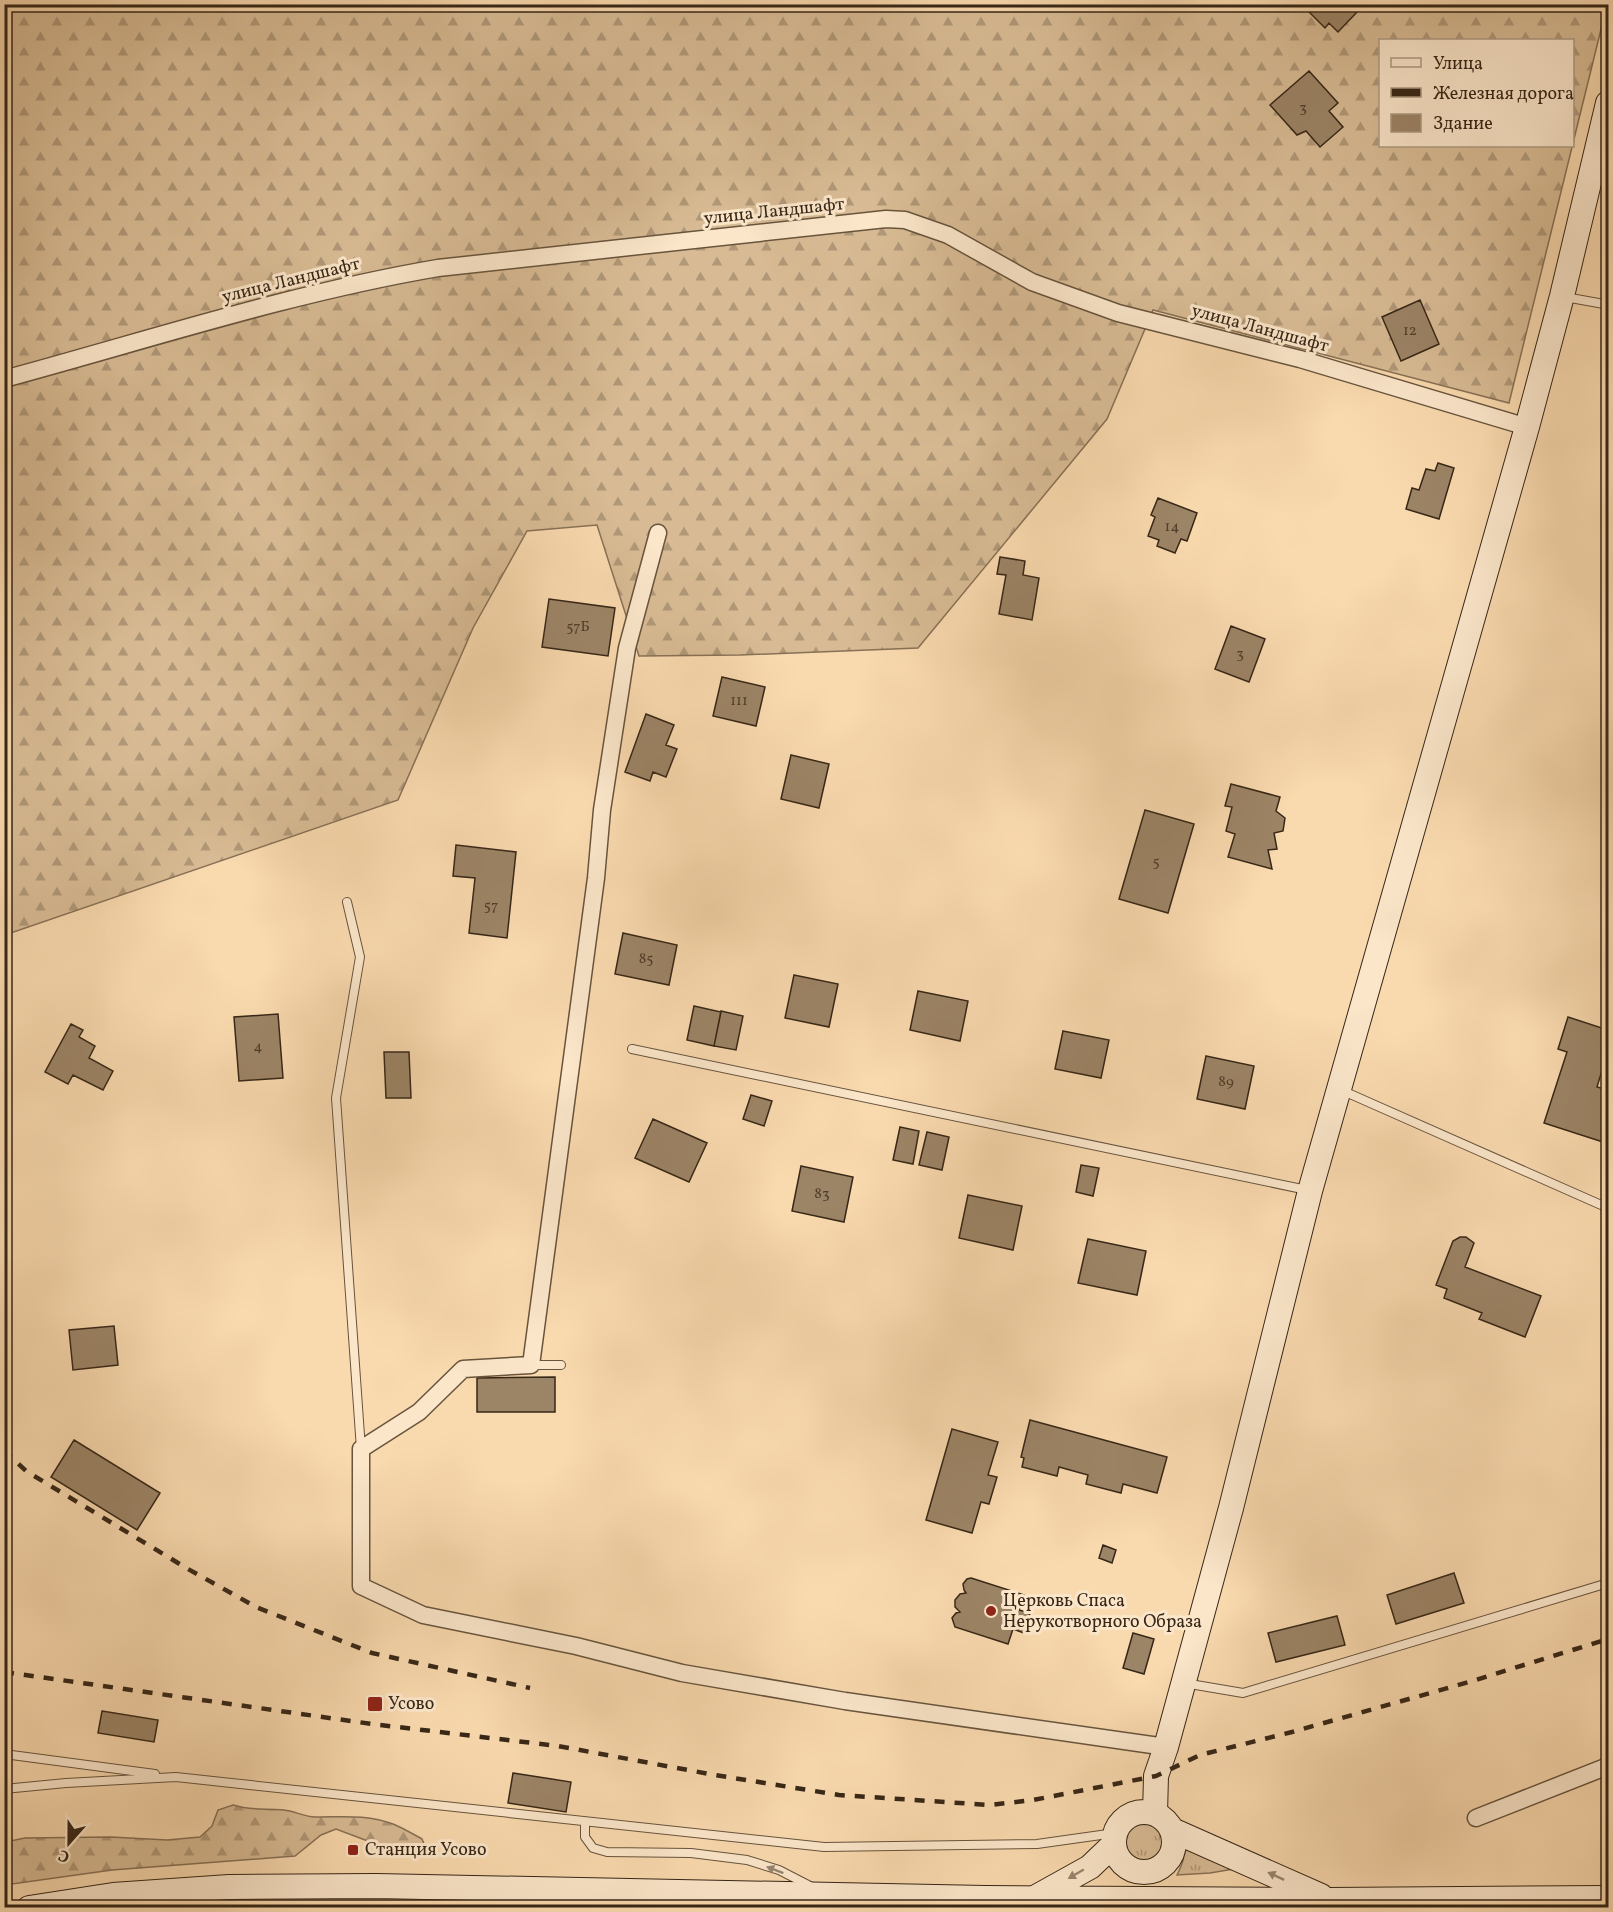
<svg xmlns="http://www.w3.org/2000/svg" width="1613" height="1912" font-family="Vollkorn,serif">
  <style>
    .grass { fill: url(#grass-tufts); stroke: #887156; stroke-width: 1.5 }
    .forest { fill: url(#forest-firs); stroke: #887156; stroke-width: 1.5; fill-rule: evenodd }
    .building { fill: #9c8466; stroke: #372717; stroke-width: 1.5 }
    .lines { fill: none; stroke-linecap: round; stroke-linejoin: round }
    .lane-casing { stroke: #68543d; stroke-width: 10 }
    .street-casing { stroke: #68543d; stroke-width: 19 }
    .secondary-casing { stroke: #372717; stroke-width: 26 }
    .lane { stroke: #fbe6ca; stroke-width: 8 }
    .street { stroke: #fbe6ca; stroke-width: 16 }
    .secondary { stroke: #fbe6ca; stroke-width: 24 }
    .rail { stroke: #372717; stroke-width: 4.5; stroke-dasharray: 10 10; stroke-linecap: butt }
    .oneway { fill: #998670 }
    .poi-dot { fill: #8f2418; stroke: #fbe6ca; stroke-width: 2 }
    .labels { text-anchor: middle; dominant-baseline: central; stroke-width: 6; stroke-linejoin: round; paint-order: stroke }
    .number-label { font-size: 15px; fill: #503e2b }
    .street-label { font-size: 18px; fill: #372717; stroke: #fbe6ca }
    .poi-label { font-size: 18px; fill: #372717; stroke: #fbe6ca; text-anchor: start }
  </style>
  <defs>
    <pattern id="grass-tufts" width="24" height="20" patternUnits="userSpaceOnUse" patternTransform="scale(1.5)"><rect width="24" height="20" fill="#d8bb94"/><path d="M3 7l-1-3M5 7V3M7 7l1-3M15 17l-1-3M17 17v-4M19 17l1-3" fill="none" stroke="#b09878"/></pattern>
    <pattern id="forest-firs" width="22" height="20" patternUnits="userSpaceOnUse" patternTransform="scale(1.5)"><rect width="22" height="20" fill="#d8bb94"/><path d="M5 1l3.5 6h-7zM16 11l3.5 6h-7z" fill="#b09878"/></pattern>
  </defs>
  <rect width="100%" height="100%" fill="#f9d9ae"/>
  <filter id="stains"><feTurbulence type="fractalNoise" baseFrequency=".00333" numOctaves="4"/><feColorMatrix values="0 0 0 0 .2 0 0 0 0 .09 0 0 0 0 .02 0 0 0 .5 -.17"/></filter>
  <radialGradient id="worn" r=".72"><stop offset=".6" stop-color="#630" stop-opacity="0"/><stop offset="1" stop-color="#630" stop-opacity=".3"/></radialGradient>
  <path class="grass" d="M1121 1842a22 22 0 1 1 44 0a22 22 0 1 1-44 0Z
    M 1183,1845 L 1240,1868 L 1210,1873 L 1177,1875 C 1182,1865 1186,1856 1183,1845 Z"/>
  <path class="forest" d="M 4,5 L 1607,5 L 1509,403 L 1153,310 L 1107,419 L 918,648 L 740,655 L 639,656 L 597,525 L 527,531 L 473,628 L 398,800 L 5,935 ZM 1380,40 L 1572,40 L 1572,146 L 1380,146 Z
    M 233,1805 C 252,1811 264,1808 284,1810 C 294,1811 305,1817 315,1817 C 341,1817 368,1814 393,1824 C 403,1828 413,1834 422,1839 L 427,1851 L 412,1855 L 397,1852 L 336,1829 L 321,1835 L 295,1856 L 112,1870 L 5,1885 L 5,1842 L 25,1838 L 111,1837 L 167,1840 L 200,1837 L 212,1826 L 218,1810 Z"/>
  <path class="building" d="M 1306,4 L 1348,4 L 1357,12 L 1338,32 L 1329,23 L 1325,28 L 1304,7 Z
    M 1309,71 L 1338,103 L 1329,111 L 1343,127 L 1320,147 L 1306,131 L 1297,135 L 1270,105 Z
    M 1420,300 L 1439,344 L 1401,361 L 1382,317 Z
    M 1438,463 L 1454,468 L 1439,519 L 1406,509 L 1412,488 L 1419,490 L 1426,469 L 1435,471 Z
    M 1158,498 L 1197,513 L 1187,541 L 1181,539 L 1175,553 L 1157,546 L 1159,540 L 1148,536 L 1155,517 L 1151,515 Z
    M 1000,557 L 1025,561 L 1023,575 L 1039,578 L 1032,620 L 999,614 L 1006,575 L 997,574 Z
    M 549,599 L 615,608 L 608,656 L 542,647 Z
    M 1231,626 L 1265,639 L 1249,682 L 1215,669 Z
    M 722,677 L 765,687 L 756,726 L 713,716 Z
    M 646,714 L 674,725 L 666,745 L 677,749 L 666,777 L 653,772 L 650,781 L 625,772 Z
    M 791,755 L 829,764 L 819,808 L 781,799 Z
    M 1231,784 L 1280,797 L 1276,811 L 1285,818 L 1283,831 L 1274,833 L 1277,849 L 1268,850 L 1272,869 L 1228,857 L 1235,834 L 1226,831 L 1232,807 L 1225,806 Z
    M 1145,810 L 1194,824 L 1168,913 L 1119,899 Z
    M 456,845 L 516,852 L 507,938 L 469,933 L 475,878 L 453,876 Z
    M 623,933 L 677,945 L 669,985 L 615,974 Z
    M 794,975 L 838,984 L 829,1027 L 785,1018 Z
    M 918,991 L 968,1001 L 960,1041 L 910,1030 Z
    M 694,1006 L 721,1012 L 714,1046 L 687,1040 Z
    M 721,1011 L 743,1016 L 736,1050 L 714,1046 Z
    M 278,1014 L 283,1078 L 239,1081 L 234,1017 Z
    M 1568,1017 L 1608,1030 L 1608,1058 L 1606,1057 L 1597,1087 L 1608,1090 L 1608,1125 L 1603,1142 L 1544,1123 L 1567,1052 L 1558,1049 Z
    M 71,1024 L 83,1030 L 79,1037 L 95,1046 L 89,1058 L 113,1071 L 103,1090 L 73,1075 L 68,1084 L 45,1072 Z
    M 1063,1031 L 1109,1040 L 1101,1078 L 1055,1069 Z
    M 384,1052 L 409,1052 L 411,1098 L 386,1098 Z
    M 1206,1056 L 1254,1066 L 1245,1109 L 1197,1099 Z
    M 751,1095 L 772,1101 L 764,1126 L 743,1119 Z
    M 653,1119 L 707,1143 L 689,1182 L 635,1158 Z
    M 900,1127 L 919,1131 L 913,1164 L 893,1160 Z
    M 927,1132 L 949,1137 L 942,1170 L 919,1165 Z
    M 1081,1165 L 1099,1168 L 1093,1196 L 1076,1192 Z
    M 801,1166 L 853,1177 L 844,1222 L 792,1211 Z
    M 968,1195 L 1022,1206 L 1013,1250 L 959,1238 Z
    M 1460,1237 L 1466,1237 L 1474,1243 L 1465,1267 L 1541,1296 L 1525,1337 L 1479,1319 L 1482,1313 L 1444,1298 L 1447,1289 L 1436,1285 L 1453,1241 Z
    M 1088,1239 L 1146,1251 L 1137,1295 L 1078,1283 Z
    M 114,1326 L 118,1365 L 73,1370 L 69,1330 Z
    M 555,1377 L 555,1412 L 477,1412 L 477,1378 Z
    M 1030,1420 L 1167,1457 L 1157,1493 L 1123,1484 L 1121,1493 L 1086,1484 L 1088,1475 L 1059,1467 L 1057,1476 L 1022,1467 L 1024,1458 L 1021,1457 Z
    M 952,1429 L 998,1442 L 988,1475 L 997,1477 L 989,1504 L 981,1502 L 972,1533 L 926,1520 Z
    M 74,1440 L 160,1493 L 137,1530 L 51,1477 Z
    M 1103,1545 L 1116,1550 L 1112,1563 L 1099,1558 Z
    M 1454,1573 L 1464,1603 L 1396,1624 L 1387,1595 Z
    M 971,1578 L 1024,1595 L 1019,1610 L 1030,1613 L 1024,1633 L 1013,1629 L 1008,1644 L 955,1627 L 952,1618 L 956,1613 L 960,1612 L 955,1607 L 955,1600 L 960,1594 L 966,1593 L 964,1590 L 963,1584 L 967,1579 Z
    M 1337,1616 L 1345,1645 L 1276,1662 L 1268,1633 Z
    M 1133,1633 L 1154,1639 L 1144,1674 L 1123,1668 Z
    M 102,1711 L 158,1720 L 154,1742 L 98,1733 Z
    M 513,1773 L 571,1782 L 566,1812 L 508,1803 Z"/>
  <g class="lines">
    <defs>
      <path id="lane" d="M 1565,297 L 1604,304 L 1608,307
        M 347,902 L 360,957 L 336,1098 L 361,1449
        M 632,1049 L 1307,1190
        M 1341,1090 L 1608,1208
        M 531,1365 L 561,1365
        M 1184,1683 L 1243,1693 L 1608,1583
        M 4,1754 L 155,1774
        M 4,1789 L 66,1783 L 176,1777 L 824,1847 L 1037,1844 L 1115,1833
        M 585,1822 L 585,1837 L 593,1848 L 607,1852 L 691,1853 L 747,1860 L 779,1870 L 812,1887"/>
      <path id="street" d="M 4,379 C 148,340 291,293 438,268 L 886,219 L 905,220 L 948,235 L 1032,282 L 1118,313 L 1300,359 L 1527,427
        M 658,533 L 627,648 L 602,810 L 596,878 L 531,1365 L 463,1369 L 419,1412 L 361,1449 L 361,1586 L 423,1615 L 576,1646 L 682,1673 L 845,1701 L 1166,1747
        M 1476,1818 L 1608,1766"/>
      <path id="secondary" d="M1114 1842a30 30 0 1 1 60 0a30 30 0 1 1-60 0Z
        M 1155,1814 L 1156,1776 L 1166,1747 L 1231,1508 L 1310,1191 L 1527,427 L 1562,296 L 1608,103
        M 1172,1830 L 1321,1896
        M 1036,1897 L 1090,1867 L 1113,1845
        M 29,1908 L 113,1895 L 229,1887 L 376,1886 L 985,1898 L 1329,1900 L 1608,1898"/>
    </defs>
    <use href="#lane" class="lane-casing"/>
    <use href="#street" class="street-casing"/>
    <use href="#secondary" class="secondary-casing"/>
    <use href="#lane" class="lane"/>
    <use href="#street" class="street"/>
    <use href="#secondary" class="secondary"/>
    <path class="rail" d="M 4,1450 L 26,1471 L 188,1569 L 256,1607 L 372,1653 L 530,1688
      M 4,1672 L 372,1724 L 558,1746 L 715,1775 L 839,1795 L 990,1805 L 1033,1800 L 1156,1776 L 1200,1755 L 1292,1732 L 1469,1682 L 1608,1639"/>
  </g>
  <defs><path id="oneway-solid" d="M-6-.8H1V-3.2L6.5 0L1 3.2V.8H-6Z" transform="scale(1.5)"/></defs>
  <g class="oneway">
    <use href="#oneway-solid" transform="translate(775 1870) rotate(-159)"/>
    <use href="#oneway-solid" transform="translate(1076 1874) rotate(150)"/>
    <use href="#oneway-solid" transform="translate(1276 1876) rotate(-155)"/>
  </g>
  <g class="poi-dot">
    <circle cx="991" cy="1611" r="6"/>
    <rect x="367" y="1696" width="16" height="16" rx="3"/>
    <rect x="347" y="1844" width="12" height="12" rx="3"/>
  </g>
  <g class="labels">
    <g class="number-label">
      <text x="1303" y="108">3</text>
      <text x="1410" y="331">12</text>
      <text x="1172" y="527">14</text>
      <text x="578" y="627">57Б</text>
      <text x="1240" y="654">3</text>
      <text x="739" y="701">111</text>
      <text x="1156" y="862">5</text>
      <text x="491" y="906">57</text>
      <text x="646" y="959">85</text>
      <text x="258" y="1047">4</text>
      <text x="1226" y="1082">89</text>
      <text x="822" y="1194">83</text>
    </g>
    <g class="street-label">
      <text transform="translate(774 212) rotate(-6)">улица Ландшафт</text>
      <text transform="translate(291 281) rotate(-14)">улица Ландшафт</text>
      <text transform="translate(1260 329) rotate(15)">улица Ландшафт</text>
    </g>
    <g class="poi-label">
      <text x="1003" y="1601">Церковь Спаса<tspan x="1003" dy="21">Нерукотворного Образа</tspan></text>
      <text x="388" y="1704">Усово</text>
      <text x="365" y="1850">Станция Усово</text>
    </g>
  </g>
  <rect width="1613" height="1912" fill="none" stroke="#f9d9ae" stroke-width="24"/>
  <rect x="6" y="6" width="1601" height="1900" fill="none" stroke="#372717" stroke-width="3"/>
  <rect x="12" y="12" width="1589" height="1888" fill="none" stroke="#372717" stroke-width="1.5"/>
  <rect x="1379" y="39" width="195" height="108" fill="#fbe6ca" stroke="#ad9a82" stroke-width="1.5"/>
  <rect x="1391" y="58" width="30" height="9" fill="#fbe6ca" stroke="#ad9a82" stroke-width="1.5"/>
  <text x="1433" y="69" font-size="18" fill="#372717">Улица</text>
  <rect x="1391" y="88" width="30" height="9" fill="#372717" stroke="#ad9a82" stroke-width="1.5"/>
  <text x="1433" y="99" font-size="18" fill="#372717">Железная дорога</text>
  <rect x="1391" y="114" width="30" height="18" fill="#9c8466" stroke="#ad9a82" stroke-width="1.5"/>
  <text x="1433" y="129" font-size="18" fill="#372717">Здание</text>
  <g transform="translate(69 1843) rotate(201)" stroke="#fbe6ca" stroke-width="4.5" paint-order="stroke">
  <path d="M0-4.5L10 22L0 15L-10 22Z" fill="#372717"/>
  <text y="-9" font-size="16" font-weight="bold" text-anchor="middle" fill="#372717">С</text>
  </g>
  <rect width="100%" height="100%" filter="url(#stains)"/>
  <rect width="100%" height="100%" fill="url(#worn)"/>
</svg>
